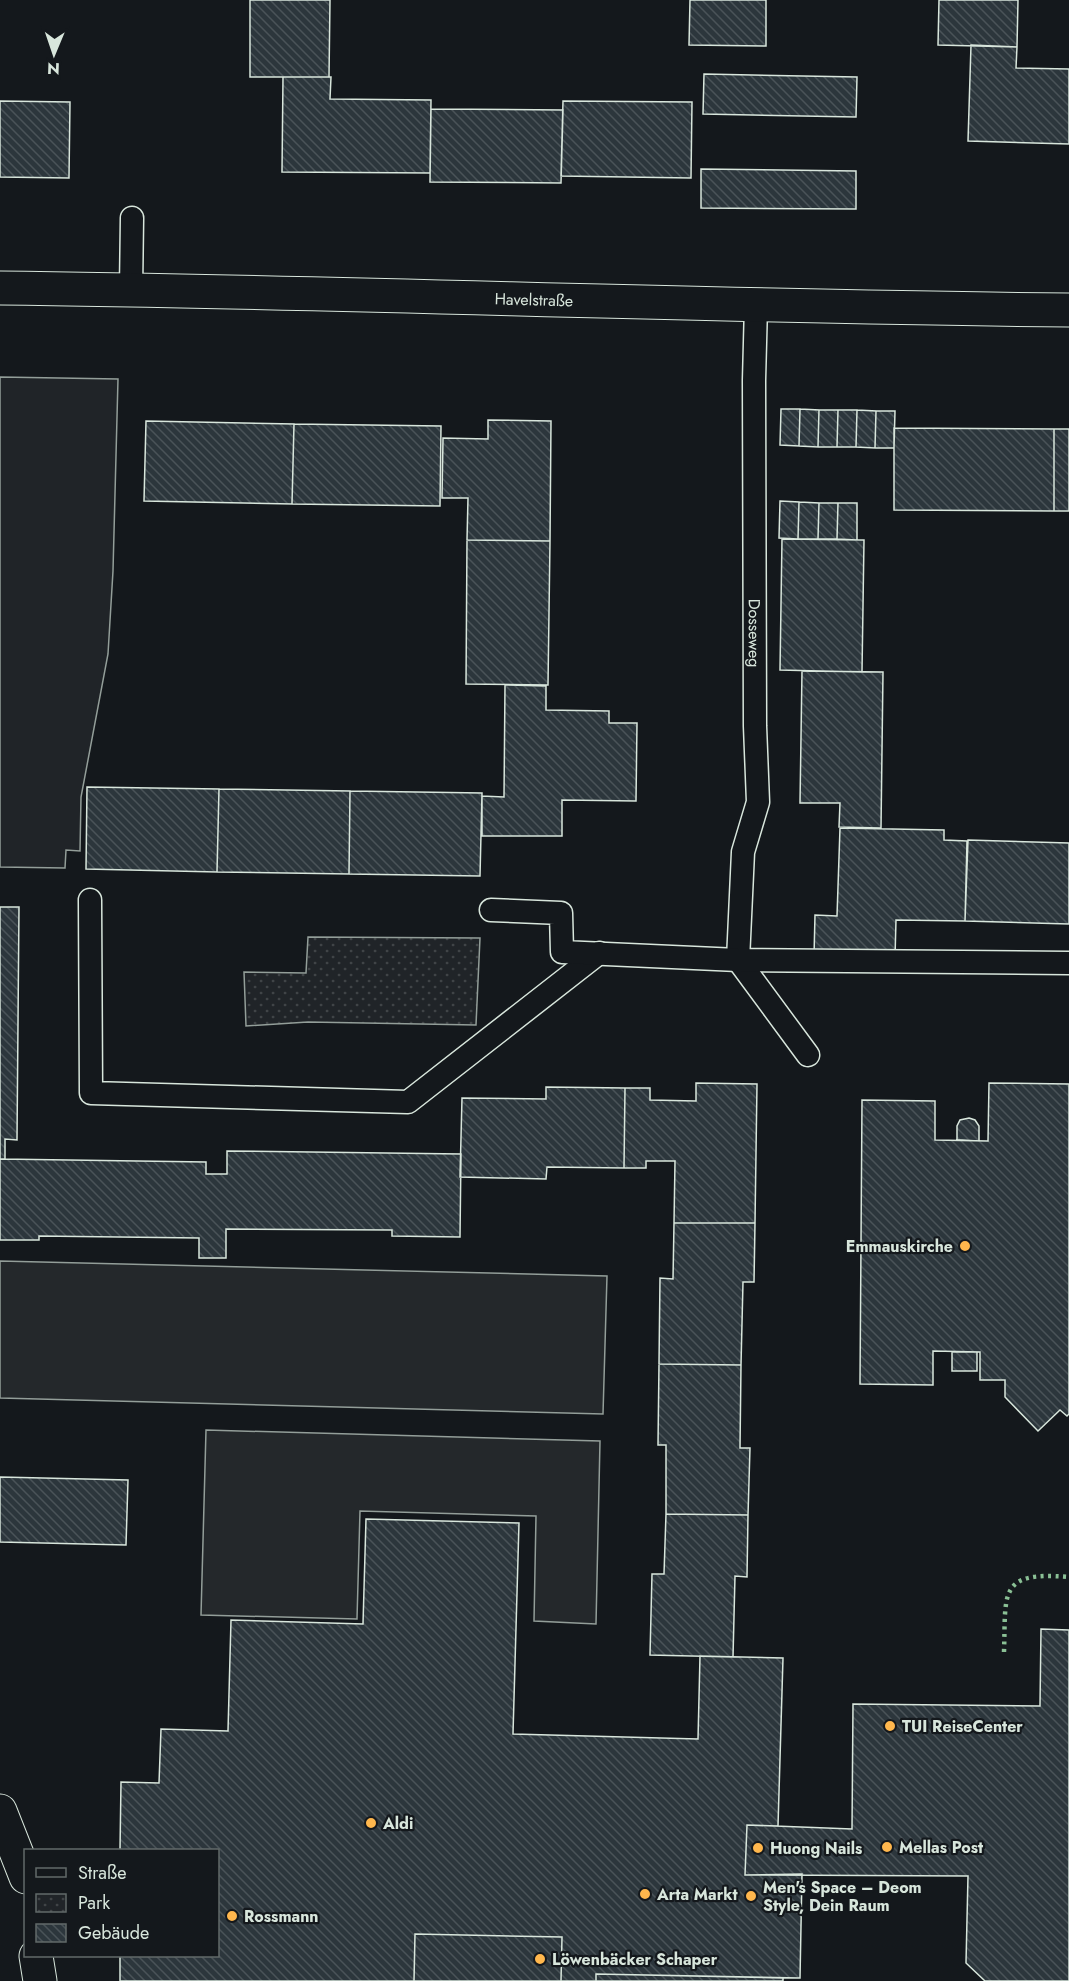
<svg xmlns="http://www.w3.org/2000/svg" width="1069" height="1981" font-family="Jost,sans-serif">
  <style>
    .grass { fill: #202428; stroke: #939e99; stroke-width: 1.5 }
    .park { fill: url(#park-dots); stroke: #939e99; stroke-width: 1.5 }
    .parking { fill: #24282b; stroke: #939e99; stroke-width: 1.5 }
    .building { fill: url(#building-back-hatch); stroke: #d8e6dc; stroke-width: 1.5 }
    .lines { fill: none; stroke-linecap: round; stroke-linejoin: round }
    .service-casing { stroke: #d8e6dc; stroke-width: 25 }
    .minor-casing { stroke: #d8e6dc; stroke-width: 35 }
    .tertiary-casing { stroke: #d8e6dc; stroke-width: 35 }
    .service { stroke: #14181c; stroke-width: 22 }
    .minor { stroke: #14181c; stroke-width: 33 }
    .tertiary { stroke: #14181c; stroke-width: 33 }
    .hedge { stroke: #8ac095; stroke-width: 4.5; stroke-dasharray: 3 4.5; stroke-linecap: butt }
    .poi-dot { fill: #ffb74d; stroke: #14181c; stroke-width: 2 }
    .labels { text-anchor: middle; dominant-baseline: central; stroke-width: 4.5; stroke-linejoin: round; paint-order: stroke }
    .street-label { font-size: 16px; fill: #d8e6dc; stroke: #14181c }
    .poi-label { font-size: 16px; font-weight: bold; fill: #d8e6dc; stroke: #14181c; text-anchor: start }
  </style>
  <defs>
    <pattern id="park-dots" width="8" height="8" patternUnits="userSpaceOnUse" patternTransform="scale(1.5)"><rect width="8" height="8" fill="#202428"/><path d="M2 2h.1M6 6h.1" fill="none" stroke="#404447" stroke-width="1.8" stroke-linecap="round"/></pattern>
    <pattern id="building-back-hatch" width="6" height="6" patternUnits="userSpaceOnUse" patternTransform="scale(1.5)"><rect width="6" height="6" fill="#2c363c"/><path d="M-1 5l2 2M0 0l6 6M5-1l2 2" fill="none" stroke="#4a5358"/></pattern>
  </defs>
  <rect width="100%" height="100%" fill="#14181c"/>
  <path class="grass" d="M 0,377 L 118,379 L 113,571 L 108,654 L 81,797 L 80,851 L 66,850 L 65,868 L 0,867 Z"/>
  <path class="park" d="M 308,937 L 480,938 L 476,1025 L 308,1022 L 246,1026 L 244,972 L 306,973 Z"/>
  <path class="parking" d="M 0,1261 L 607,1276 L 603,1414 L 0,1398 Z
    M 206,1430 L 600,1441 L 596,1624 L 534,1621 L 536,1516 L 360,1511 L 357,1619 L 201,1615 Z"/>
  <path class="building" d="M 250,0 L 330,0 L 329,77 L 250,77 Z
    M 690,0 L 766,0 L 766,46 L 689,45 Z
    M 939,0 L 1018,0 L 1017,47 L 938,45 Z
    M 971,45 L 1017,47 L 1016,68 L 1069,69 L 1069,144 L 968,141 Z
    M 704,74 L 857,77 L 856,117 L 703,114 Z
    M 283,77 L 331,77 L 330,99 L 431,100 L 430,173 L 282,172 Z
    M 0,101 L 70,102 L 69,178 L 0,177 Z
    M 563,101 L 692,102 L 691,178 L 561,176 Z
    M 431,109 L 563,110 L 561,183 L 430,182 Z
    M 701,169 L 856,171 L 856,209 L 701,208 Z
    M 781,409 L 800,409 L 799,446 L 780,445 Z
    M 800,409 L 819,410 L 818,447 L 799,446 Z
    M 819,410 L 838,410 L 837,447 L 818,447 Z
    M 838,410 L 857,410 L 856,447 L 837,447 Z
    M 857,410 L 876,411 L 875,448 L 856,447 Z
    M 876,411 L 895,411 L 894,448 L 875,448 Z
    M 488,420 L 551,421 L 550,541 L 467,540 L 468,498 L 442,498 L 443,438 L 488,439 Z
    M 146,421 L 294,424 L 292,504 L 144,501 Z
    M 294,424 L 441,426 L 440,506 L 292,504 Z
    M 894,428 L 1054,429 L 1054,511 L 894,510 Z
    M 1054,429 L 1069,429 L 1069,511 L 1054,511 Z
    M 780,501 L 799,502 L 798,539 L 779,538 Z
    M 799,502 L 819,503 L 818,539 L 798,539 Z
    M 819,503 L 838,503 L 837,539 L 818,539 Z
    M 838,503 L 857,503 L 857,540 L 837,539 Z
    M 782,539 L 864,540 L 862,672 L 780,670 Z
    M 467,540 L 550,541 L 548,685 L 466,684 Z
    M 802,671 L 883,672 L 881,828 L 839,827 L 840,803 L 800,803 Z
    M 505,685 L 546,686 L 546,710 L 609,711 L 609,723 L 637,723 L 636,801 L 562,800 L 562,836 L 482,836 L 482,796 L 504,797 Z
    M 87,787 L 219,789 L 217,872 L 86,869 Z
    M 219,789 L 350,791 L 349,874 L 217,872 Z
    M 350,791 L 482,793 L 480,876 L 349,874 Z
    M 840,828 L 944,830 L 944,840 L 967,841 L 965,921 L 896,920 L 895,958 L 814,956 L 815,915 L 837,916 Z
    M 968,840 L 1069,843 L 1069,924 L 965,921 Z
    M 0,907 L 19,907 L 17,1140 L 5,1139 L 5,1159 L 0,1159 Z
    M 696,1083 L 757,1084 L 755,1223 L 674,1223 L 675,1161 L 646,1161 L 646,1168 L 624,1168 L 625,1088 L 650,1088 L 650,1100 L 696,1101 Z
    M 989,1083 L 1069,1084 L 1069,1414 L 1067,1416 L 1060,1410 L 1038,1431 L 1005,1397 L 1005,1380 L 980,1380 L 980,1352 L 933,1351 L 933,1385 L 860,1384 L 862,1100 L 935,1101 L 935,1140 L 988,1141 Z
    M 546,1087 L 625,1088 L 624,1168 L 547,1167 L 546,1179 L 460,1177 L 462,1098 L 546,1099 Z
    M 969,1118 L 975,1120 L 979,1126 L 979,1141 L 957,1140 L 957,1126 L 960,1120 Z
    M 227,1151 L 461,1154 L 460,1237 L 392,1236 L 392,1230 L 226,1229 L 226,1258 L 199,1258 L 199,1238 L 39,1236 L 39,1240 L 0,1240 L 0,1159 L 206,1162 L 206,1174 L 227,1174 Z
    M 674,1223 L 755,1223 L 754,1282 L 743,1282 L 741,1365 L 659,1364 L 660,1278 L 673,1279 Z
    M 952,1352 L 977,1352 L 977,1371 L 952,1371 Z
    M 659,1364 L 741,1365 L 740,1448 L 750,1448 L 748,1515 L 666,1514 L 666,1445 L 658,1445 Z
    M 0,1477 L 128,1480 L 126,1545 L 0,1542 Z
    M 666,1514 L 748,1515 L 747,1577 L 735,1576 L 733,1657 L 650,1655 L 652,1574 L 664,1574 Z
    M 366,1519 L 519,1523 L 513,1734 L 698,1739 L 700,1656 L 783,1658 L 778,1826 L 747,1825 L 745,1875 L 802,1874 L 800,1978 L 596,1974 L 596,1981 L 561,1981 L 562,1937 L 415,1934 L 414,1981 L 120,1981 L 120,1956 L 218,1956 L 218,1850 L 120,1850 L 121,1782 L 159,1783 L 161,1729 L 228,1731 L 231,1620 L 363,1624 Z
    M 1041,1629 L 1069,1630 L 1069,1981 L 985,1981 L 966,1963 L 968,1876 L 745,1875 L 747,1825 L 852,1829 L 853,1704 L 1040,1706 Z
    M 415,1934 L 562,1937 L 561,1981 L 414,1981 Z
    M 596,1974 L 783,1978 L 783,1981 L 596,1981 Z"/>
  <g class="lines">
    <defs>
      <g id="service">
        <path d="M 131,290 L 132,218"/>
        <path id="s1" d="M 756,305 L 754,380 L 755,726 L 758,802 L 743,852 L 738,960 L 808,1055"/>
        <path d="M 90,900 L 91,1093 L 408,1102 L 599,953"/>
        <path d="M 491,910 L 561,913 L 562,952 L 738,960 L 1069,963"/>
      </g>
      <g id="minor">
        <path id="s2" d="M 0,288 C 356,292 713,307 1069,310"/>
      </g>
      <path id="tertiary" d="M 0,1811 L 26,1877
        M 36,1956 L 40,1981"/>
    </defs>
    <use href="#service" class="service-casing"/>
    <use href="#minor" class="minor-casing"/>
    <use href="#tertiary" class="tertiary-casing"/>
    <use href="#service" class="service"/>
    <use href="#minor" class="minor"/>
    <use href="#tertiary" class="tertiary"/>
    <path class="hedge" d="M 1004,1652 C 1006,1592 998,1571 1069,1577"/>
  </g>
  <g class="poi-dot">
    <circle cx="965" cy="1246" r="6"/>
    <circle cx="890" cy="1726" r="6"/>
    <circle cx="371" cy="1823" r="6"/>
    <circle cx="887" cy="1847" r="6"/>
    <circle cx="758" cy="1848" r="6"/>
    <circle cx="645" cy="1894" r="6"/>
    <circle cx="751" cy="1896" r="6"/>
    <circle cx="232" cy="1916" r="6"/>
    <circle cx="540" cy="1959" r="6"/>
  </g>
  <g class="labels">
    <g class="street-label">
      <text stroke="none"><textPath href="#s2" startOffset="534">Havelstraße</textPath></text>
      <text stroke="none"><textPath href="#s1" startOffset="328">Dosseweg</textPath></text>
    </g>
    <g class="poi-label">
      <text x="953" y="1246" text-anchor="end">Emmauskirche</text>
      <text x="902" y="1726">TUI ReiseCenter</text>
      <text x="383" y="1823">Aldi</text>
      <text x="899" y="1847">Mellas Post</text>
      <text x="770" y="1848">Huong Nails</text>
      <text x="763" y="1887">Men's Space – Deom<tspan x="763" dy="18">Style, Dein Raum</tspan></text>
      <text x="657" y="1894">Arta Markt</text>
      <text x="244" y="1916">Rossmann</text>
      <text x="552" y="1959">Löwenbäcker Schaper</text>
    </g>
  </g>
  <rect x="24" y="1849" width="195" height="108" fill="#14181c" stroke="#626a69" stroke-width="1.5"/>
  <rect x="36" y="1868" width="30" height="9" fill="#14181c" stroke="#626a69" stroke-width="1.5"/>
  <text x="78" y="1879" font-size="18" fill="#d8e6dc">Straße</text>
  <rect x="36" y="1894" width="30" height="18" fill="url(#park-dots)" stroke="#626a69" stroke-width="1.5"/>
  <text x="78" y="1909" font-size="18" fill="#d8e6dc">Park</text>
  <rect x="36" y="1924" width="30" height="18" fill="url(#building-back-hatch)" stroke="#626a69" stroke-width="1.5"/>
  <text x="78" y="1939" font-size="18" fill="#d8e6dc">Gebäude</text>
  <g transform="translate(54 54) rotate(182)" stroke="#14181c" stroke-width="4.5" paint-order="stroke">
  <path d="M0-4.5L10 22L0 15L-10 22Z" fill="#d8e6dc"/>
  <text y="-9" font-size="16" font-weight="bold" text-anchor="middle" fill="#d8e6dc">N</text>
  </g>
</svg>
